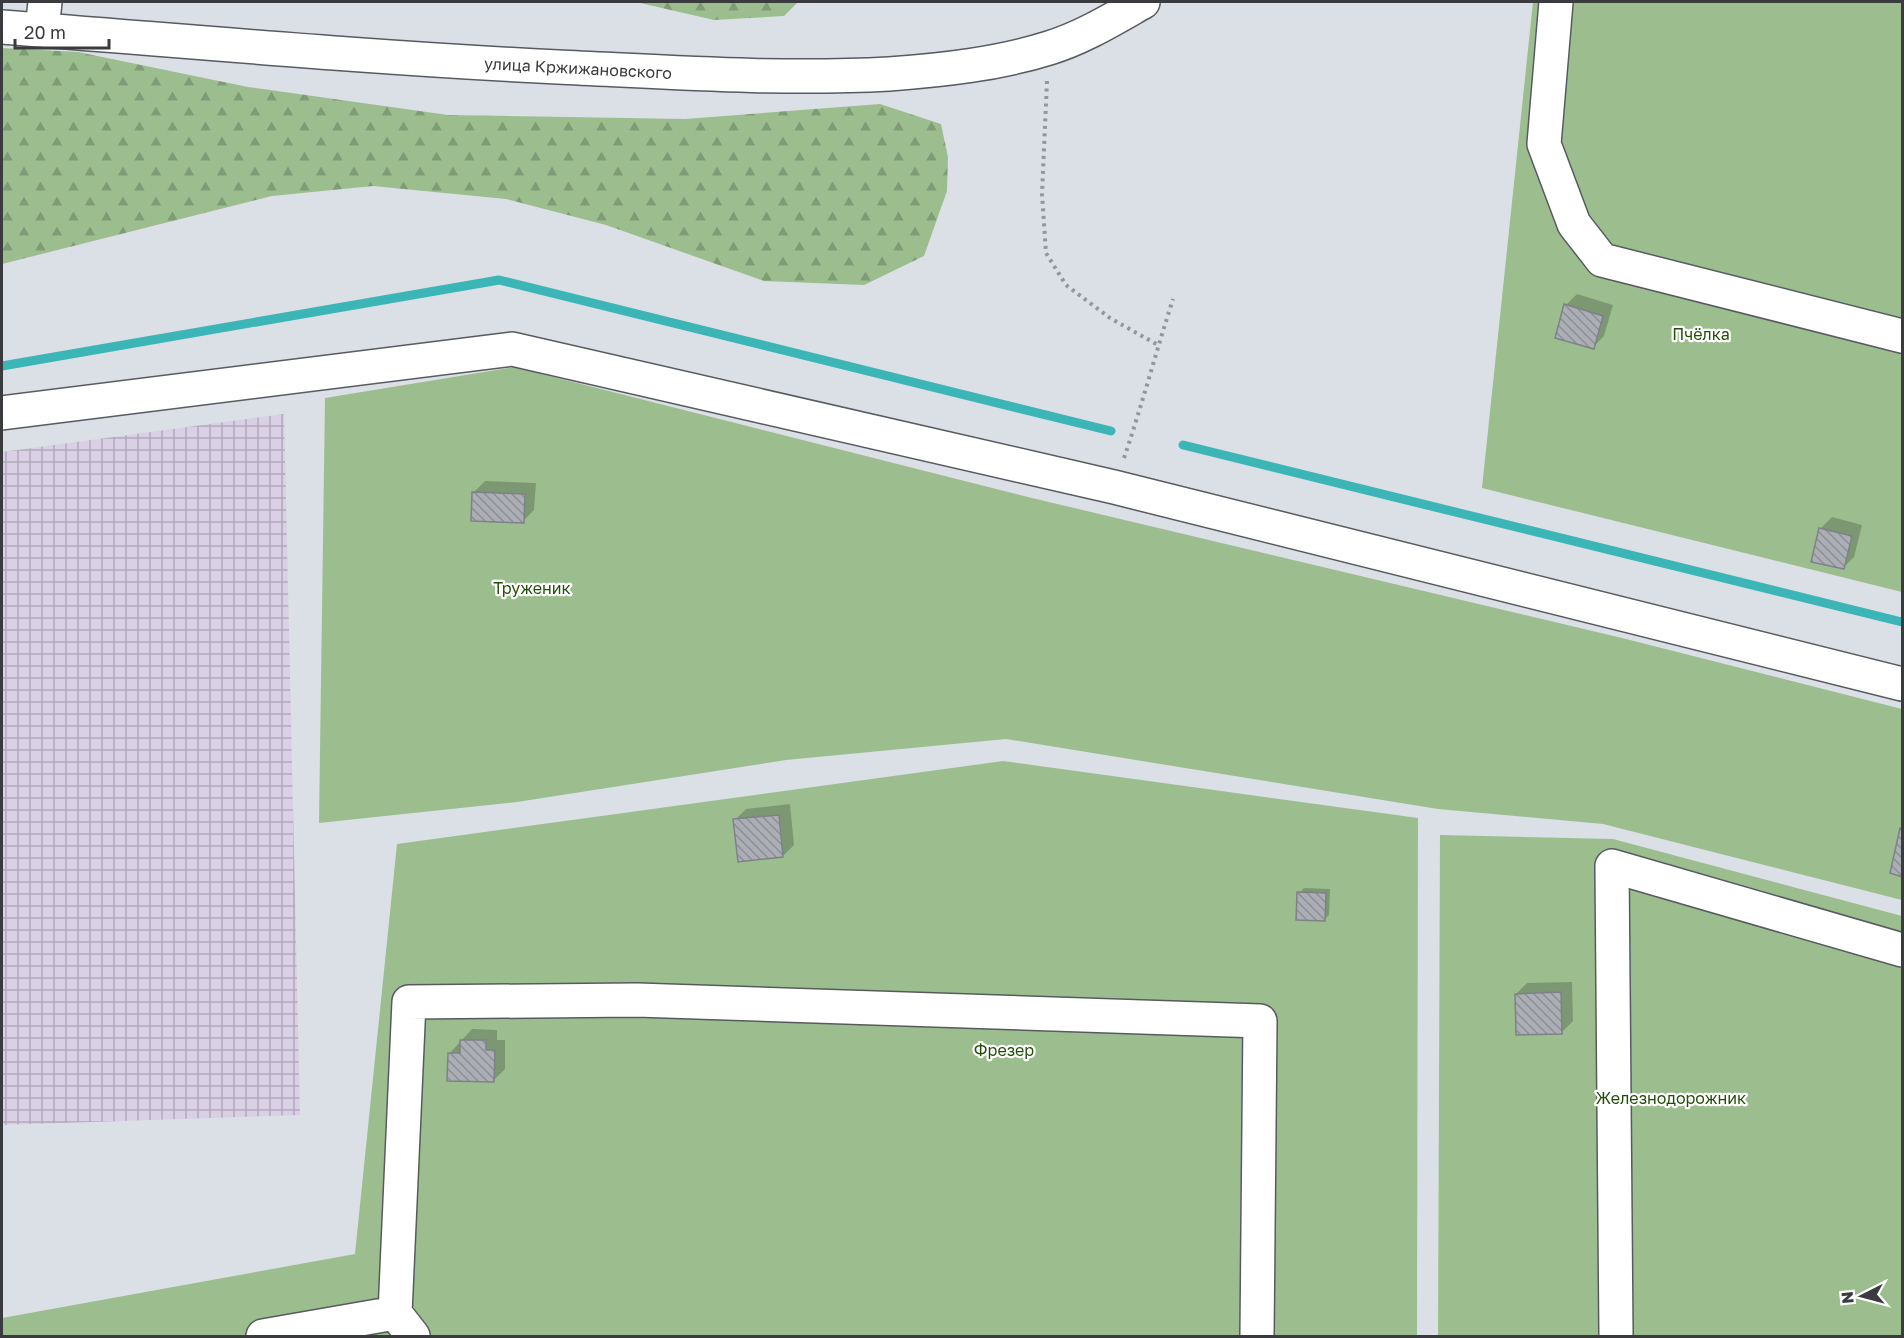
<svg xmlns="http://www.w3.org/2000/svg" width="1904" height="1338" font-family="'Golos Text',sans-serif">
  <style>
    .industrial { fill: url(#industrial-grid) }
    .forest { fill: url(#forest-firs) }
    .green { fill: #9cbe8f }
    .shadow { fill: #0003 }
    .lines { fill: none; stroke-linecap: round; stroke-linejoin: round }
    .stream { stroke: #3cb5b7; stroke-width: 9 }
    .building { fill: url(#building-back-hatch); stroke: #7e8288; stroke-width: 1.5 }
    .minor-casing { stroke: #575b60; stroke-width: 36 }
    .path { stroke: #93969b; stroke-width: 4; stroke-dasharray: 3 4.5; stroke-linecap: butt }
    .minor { stroke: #fff; stroke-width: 33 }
    .labels { text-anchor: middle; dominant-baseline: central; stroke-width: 4.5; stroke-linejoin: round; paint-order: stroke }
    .street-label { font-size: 16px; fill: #3a3b3e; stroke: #fff }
    .park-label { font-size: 16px; fill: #224e08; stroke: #fff }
  </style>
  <defs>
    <pattern id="industrial-grid" width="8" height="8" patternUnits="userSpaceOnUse" patternTransform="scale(1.5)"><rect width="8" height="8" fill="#d9d0e5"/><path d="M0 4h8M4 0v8" fill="none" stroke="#b1aabb"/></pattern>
    <pattern id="forest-firs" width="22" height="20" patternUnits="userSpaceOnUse" patternTransform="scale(1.5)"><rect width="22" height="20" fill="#9cbe8f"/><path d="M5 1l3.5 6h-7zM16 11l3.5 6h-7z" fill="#809c76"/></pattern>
    <pattern id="building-back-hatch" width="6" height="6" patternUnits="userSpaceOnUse" patternTransform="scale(1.5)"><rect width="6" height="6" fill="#abafb5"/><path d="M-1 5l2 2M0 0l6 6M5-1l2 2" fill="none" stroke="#8c9095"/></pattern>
  </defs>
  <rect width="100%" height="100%" fill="#dbdfe6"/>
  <path class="industrial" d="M 284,414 L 300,1115 L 2,1125 L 2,452 Z"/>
  <path class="forest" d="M 636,2 L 798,2 L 784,16 L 714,20 Z
    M 2,48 L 78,52 L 248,87 L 448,115 L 685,119 L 880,104 L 941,124 L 948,157 L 947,191 L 924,256 L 864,285 L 764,281 L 606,225 L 506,199 L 373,186 L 272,196 L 2,264 Z"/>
  <path class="green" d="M 1533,2 L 1902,2 L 1902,592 L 1482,488 Z
    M 514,367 L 1032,498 L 1622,638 L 1902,709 L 1902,900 L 1603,824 L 1438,809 L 1006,739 L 786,760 L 517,802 L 319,823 L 325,398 Z
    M 1003,761 L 1418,818 L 1417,1336 L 2,1336 L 2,1318 L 355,1254 L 397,844 Z
    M 1440,835 L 1613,839 L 1902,916 L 1902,1336 L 1438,1336 Z"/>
  <path class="shadow" d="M 1577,294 L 1613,305 L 1604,336 L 1593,347 L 1566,305 Z
    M 485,481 L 536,483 L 534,510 L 523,521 L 474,492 Z
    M 1832,517 L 1862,525 L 1854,557 L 1843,568 L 1813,560 L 1821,528 Z
    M 790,804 L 794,845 L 783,856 L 735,820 L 746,809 Z
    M 1902,827 L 1902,875 L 1891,872 Z
    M 1304,888 L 1330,889 L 1329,915 L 1324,920 L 1299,893 Z
    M 1572,982 L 1573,1021 L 1562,1032 L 1516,994 L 1527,983 Z
    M 472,1029 L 497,1030 L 497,1040 L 505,1040 L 505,1069 L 494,1080 L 449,1054 Z"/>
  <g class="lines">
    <path class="stream" d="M 2,366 L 499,280 L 1111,431
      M 1183,445 L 1902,622"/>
  </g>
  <path class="building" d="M 1564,304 L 1603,316 L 1594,349 L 1555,338 Z
    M 472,492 L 525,494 L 524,523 L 471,521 Z
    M 1819,528 L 1852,536 L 1844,569 L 1811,562 Z
    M 779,815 L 783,857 L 738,862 L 733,819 Z
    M 1900,828 L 1902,828 L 1902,877 L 1890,873 Z
    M 1297,892 L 1326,893 L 1325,921 L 1296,920 Z
    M 1561,992 L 1562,1034 L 1516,1035 L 1515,994 Z
    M 460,1040 L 486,1040 L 486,1050 L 495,1050 L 494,1082 L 447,1081 L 448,1053 L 460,1053 Z"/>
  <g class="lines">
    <defs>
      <path id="minor" d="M 1556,2 L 1544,144 L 1574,224 L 1602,260 L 1902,336
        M 2,27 C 187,41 372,58 558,67 C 668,72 779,80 889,74 C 943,70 998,64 1049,48 C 1082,38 1113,19 1143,2
        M 42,30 L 45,2
        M 2,413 L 512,349 L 1114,487 L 1902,684
        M 263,1336 L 395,1313
        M 413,1336 L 395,1313 L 409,1002 L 637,1000 L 1260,1021 L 1257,1336
        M 1616,1336 L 1612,866 L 1902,950"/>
    </defs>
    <use href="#minor" class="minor-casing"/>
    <path class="path" d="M 1047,81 L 1042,194 L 1046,253 L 1066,285 L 1110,318 L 1158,345
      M 1124,458 C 1142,405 1156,352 1173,299"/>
    <use href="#minor" class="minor"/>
  </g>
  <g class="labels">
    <g class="street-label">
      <text transform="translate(578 68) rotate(3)">улица Кржижановского</text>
    </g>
    <g class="park-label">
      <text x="1701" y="334">Пчёлка</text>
      <text x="532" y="588">Труженик</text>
      <text x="1004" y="1050">Фрезер</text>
      <text x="1671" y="1098">Железнодорожник</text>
    </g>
  </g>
  <rect width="1904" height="1338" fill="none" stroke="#3a3b3e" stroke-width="6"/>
  <g transform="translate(1862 1296) rotate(264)" stroke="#ffffff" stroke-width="4.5" paint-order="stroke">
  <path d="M0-4.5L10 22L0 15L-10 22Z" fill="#3a3b3e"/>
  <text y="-9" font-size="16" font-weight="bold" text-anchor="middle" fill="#3a3b3e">N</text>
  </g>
  <path d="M15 39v9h94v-9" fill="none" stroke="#3a3b3e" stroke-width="3"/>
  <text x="24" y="39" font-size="18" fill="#3a3b3e" stroke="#ffffff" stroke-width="4.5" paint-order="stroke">20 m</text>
</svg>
